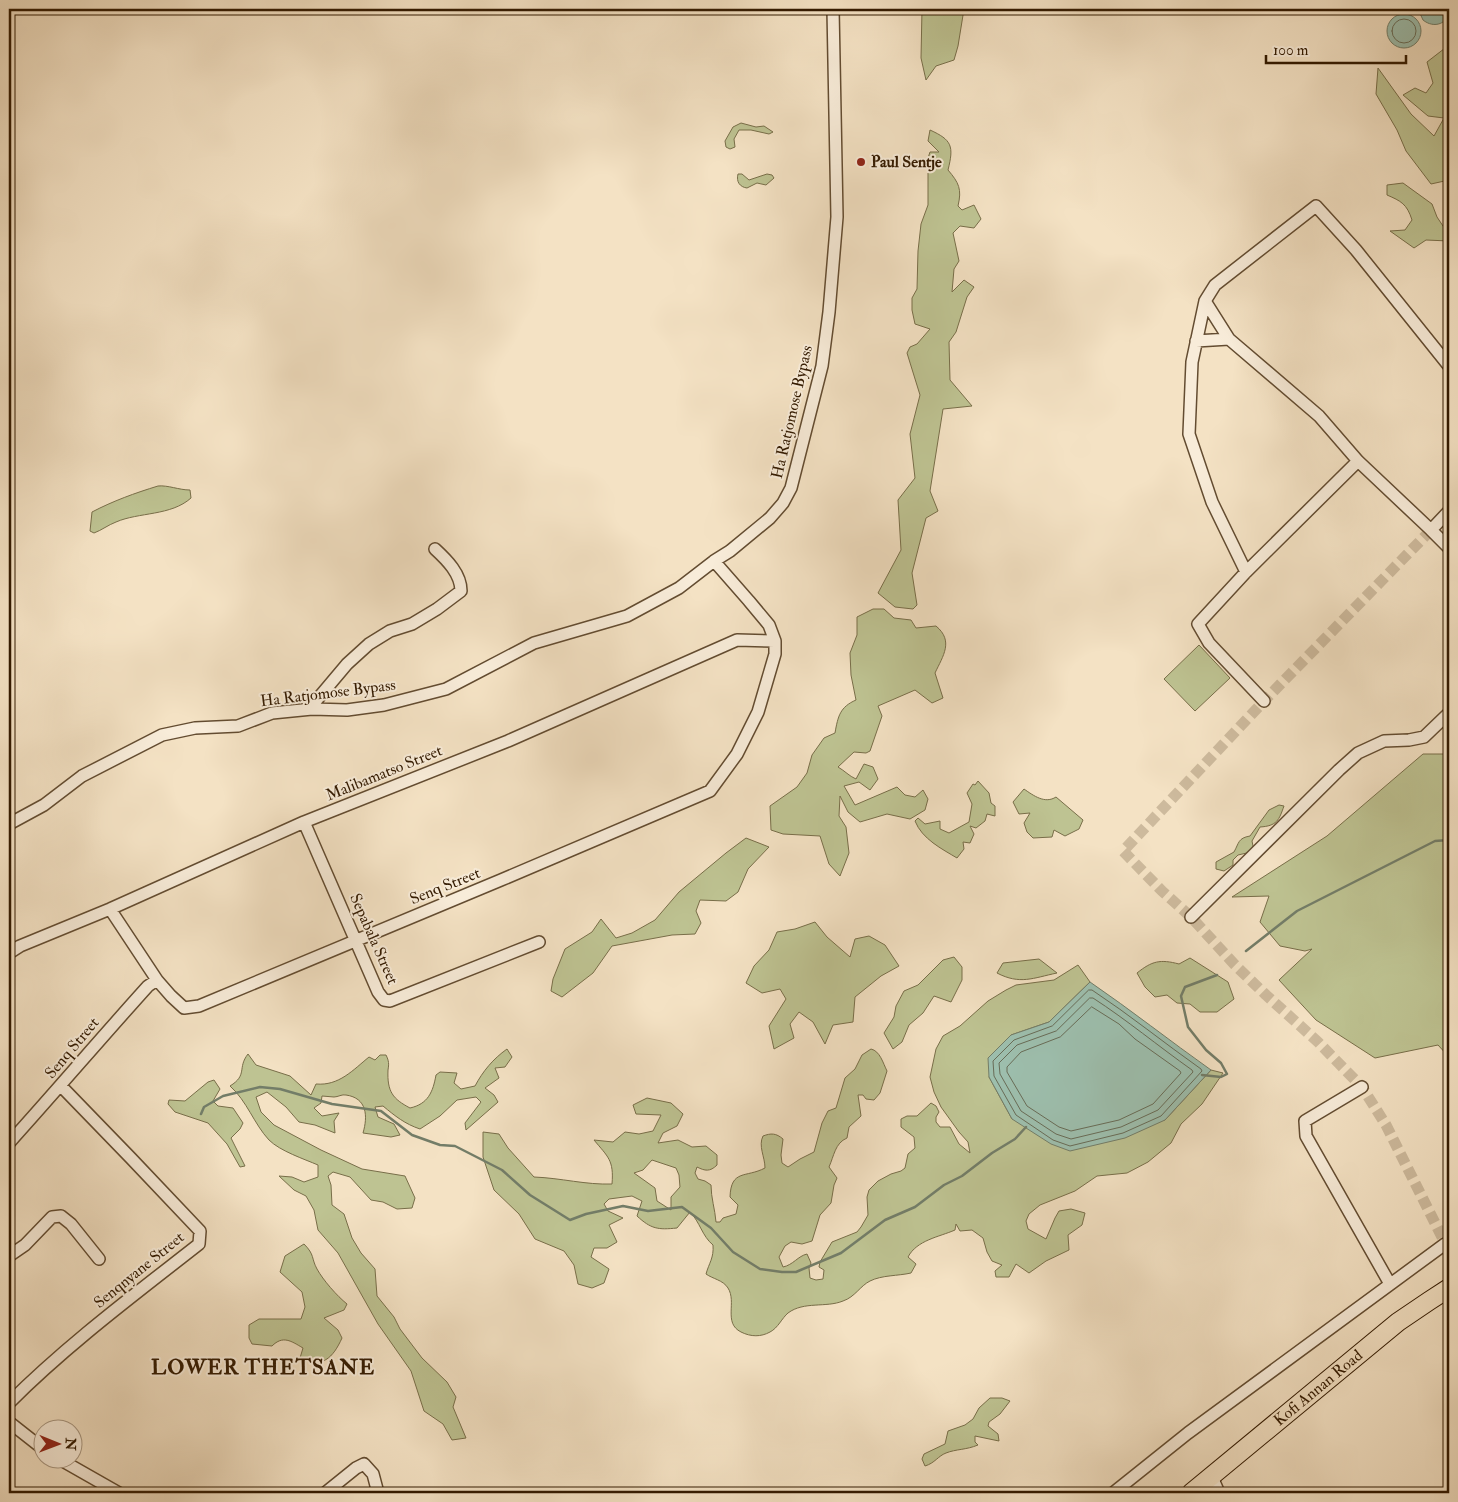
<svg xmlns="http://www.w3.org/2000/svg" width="1458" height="1502" font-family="'IM FELL Double Pica',serif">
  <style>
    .green { fill: #bec392; stroke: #786e49; fill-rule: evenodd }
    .water { fill: #9dbfae; stroke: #737d68 }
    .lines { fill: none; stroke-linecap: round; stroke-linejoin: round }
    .shore { stroke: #686c57; stroke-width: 1 }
    .stream { stroke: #737d68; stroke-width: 2.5 }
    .street-tunnel { stroke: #cdba9d; stroke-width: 11; stroke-dasharray: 11 5.5; stroke-linecap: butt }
    .street-casing { stroke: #634c31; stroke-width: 14 }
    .primary-casing { stroke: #331a00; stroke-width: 20 }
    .street { stroke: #f8ecd9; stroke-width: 11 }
    .primary { stroke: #f4e2c4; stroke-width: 18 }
    .poi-dot { fill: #8f2418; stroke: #f8ecd9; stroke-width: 2 }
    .labels { text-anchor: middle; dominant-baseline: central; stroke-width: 4; stroke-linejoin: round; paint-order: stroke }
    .poi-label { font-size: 16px; font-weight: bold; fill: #331a00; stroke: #f8ecd9; text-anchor: start }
    .street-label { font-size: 16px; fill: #331a00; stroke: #f8ecd9 }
    .district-label { font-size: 21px; font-weight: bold; letter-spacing: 1px; fill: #331a00; stroke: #f8ecd9 }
  </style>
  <rect width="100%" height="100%" fill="#f4e2c4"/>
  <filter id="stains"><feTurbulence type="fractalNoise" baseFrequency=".004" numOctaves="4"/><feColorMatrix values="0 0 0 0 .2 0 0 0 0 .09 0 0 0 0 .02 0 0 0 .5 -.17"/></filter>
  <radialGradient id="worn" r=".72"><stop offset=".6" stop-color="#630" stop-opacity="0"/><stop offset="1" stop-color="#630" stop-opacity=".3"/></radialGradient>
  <path class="green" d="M 922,9 L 964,9 L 958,46 L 954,60 L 936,66 L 926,80 L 921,58 Z
    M 1449,45 L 1449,180 L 1431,184 L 1406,151 L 1397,130 L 1376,94 L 1378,68 L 1411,114 L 1434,136 L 1444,118 L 1428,116 L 1403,95 L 1415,88 L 1426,93 L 1433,83 L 1427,62 Z
    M 741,123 L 756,127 L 764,126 L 773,132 L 769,134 L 751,130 L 739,130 L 734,139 L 735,147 L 730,149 L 726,147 L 725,141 L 733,127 Z
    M 930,130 C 952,140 954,146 948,170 C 959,183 962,189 958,206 L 962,210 L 974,205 L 981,219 L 974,228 L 960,226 L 953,233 L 959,261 L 954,269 L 952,292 L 964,280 L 974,287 L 967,297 L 956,332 L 949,342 L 950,380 L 972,406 L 943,409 L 930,491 L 938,511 L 926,518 L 912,573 L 917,605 L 913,609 L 895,607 L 878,593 L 901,550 L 898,500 L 915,478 L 910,434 L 920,395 L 907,353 L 910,347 L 917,344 L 930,329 L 915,324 L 912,310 L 912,298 L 917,289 L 918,251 L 921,224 L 928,205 L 928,173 L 934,170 L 928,158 L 930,152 L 939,152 L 928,141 Z
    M 738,174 L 742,174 L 749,180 L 767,174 L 772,175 L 774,178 L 766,185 L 757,183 L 747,188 C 740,187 736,182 738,174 Z
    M 1403,183 L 1432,204 L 1437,217 L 1445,229 L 1449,230 L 1449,241 L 1426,240 L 1414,248 L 1390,231 L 1405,230 L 1412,220 C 1407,204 1401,201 1387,195 L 1387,185 Z
    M 158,486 C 168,485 179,490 190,490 L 191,498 C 171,516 139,512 116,522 C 108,525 102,530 94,533 L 90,531 L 92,512 C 113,501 135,493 158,486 Z
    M 873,609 L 884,609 L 894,618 L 911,620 L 916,628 L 936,626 C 954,641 943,656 935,673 L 943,698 L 932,703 L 915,690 L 878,706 L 882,716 L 870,751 L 866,753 L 854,752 L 838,767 C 845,771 849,776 856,779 L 864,764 L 873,767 L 878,779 L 870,790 L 859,782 L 844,786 L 855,805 L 897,787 L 905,795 L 915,797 L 923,790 L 928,799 L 925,810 L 910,819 L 887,814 L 860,822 L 848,812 L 840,796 L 839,816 L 846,827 L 849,853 L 840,876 L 829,864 L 820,836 L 783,834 L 771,830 L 770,806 L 797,787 L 807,773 L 812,755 L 824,738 L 835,733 C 838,716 840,707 856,700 L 851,675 L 850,653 L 857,635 L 857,617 Z
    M 1199,645 L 1230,678 L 1195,711 L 1164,679 Z
    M 1423,754 L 1449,754 L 1449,1057 L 1438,1045 L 1375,1058 L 1316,1020 L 1279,980 L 1312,949 L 1305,951 L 1280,946 L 1260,922 L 1269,896 L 1232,897 L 1327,836 Z
    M 978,781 L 989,793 L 991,803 L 995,806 L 995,816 L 987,814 L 985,821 L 976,828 L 970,826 L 974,834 L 970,843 L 963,842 L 964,849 L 957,858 C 942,849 922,839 915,821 L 918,818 L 925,824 L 940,821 L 940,829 L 949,833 L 969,822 L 972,804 L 967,793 L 973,784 L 975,785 Z
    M 1024,789 C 1034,796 1045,804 1056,797 L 1083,820 L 1079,829 L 1065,836 L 1054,830 L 1052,837 L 1033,838 L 1027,832 L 1024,823 L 1030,813 L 1019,814 L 1013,802 Z
    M 1279,805 L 1284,806 C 1279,820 1277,826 1260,827 L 1252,841 L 1253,846 L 1251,852 L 1238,855 L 1233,860 L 1233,865 L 1224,871 L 1216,869 L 1216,862 L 1234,852 C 1239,843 1238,838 1250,836 L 1269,810 Z
    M 746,838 L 769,847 L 748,869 L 738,892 L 726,901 L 700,900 L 696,911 L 701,923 L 695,934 L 672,935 L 612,946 L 593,973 L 562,997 L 551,991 L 553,979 L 565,949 L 592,932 L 601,919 L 616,938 L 632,933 L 655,920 L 679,892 L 726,853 Z
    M 815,922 L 827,937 L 850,957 L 855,939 L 869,936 L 885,945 L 899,966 L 881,976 L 855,997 L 853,1022 L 833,1025 L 825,1044 L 813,1022 L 799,1012 L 790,1024 L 794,1038 L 774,1049 L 769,1026 L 786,999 L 780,989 L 762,993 L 746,983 L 754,966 L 769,950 L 777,932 L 795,929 Z
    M 954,957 L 962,967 L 962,980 L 951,1002 L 934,996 L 923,1013 L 909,1025 L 902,1042 L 893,1049 L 884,1033 L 894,1017 L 896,1006 L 904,991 L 918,985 L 943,960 Z
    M 1190,958 L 1228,982 L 1234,999 L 1217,1012 L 1200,1012 L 1190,1004 L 1177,1003 L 1167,995 L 1155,997 L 1145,987 L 1137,973 C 1152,961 1160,959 1179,964 Z
    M 1039,959 L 1057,973 C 1033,978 1020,985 997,973 L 1003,963 Z
    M 1078,965 L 1090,982 L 1049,1022 L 1011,1035 L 989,1077 L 1012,1119 L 1165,1120 L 1211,1070 L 1223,1073 L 1202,1104 L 1181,1124 L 1171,1143 L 1148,1162 L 1127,1173 L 1097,1176 L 1075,1191 L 1040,1205 L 1029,1214 L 1026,1221 L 1028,1229 L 1046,1239 L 1055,1218 L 1059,1211 L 1071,1209 L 1085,1213 L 1082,1225 L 1068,1235 L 1069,1250 L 1046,1261 L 1029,1273 L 1016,1264 L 1009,1277 L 996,1277 L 995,1271 L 1002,1265 L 992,1261 L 987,1252 L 983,1238 L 972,1230 L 960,1231 L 956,1224 L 955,1230 C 939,1237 917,1240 908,1257 L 916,1264 L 911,1273 C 898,1276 882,1275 870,1281 C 860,1286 855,1297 843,1301 C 826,1308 804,1301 788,1313 C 782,1318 778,1328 770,1332 C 761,1337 751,1337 741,1332 C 723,1323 737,1302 728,1288 C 723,1280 713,1279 706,1274 C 709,1263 714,1258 713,1245 C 702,1236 700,1222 690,1212 L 677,1228 C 658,1230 651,1229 637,1216 L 642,1201 L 632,1196 L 609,1199 L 604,1204 L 608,1211 L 623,1218 L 609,1225 L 617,1242 L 607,1248 L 594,1248 L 591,1257 L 609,1269 L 604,1283 L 592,1288 L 578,1284 L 574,1265 L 564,1251 L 535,1239 L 519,1214 L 494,1190 L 483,1157 L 483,1132 L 499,1134 L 508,1148 L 534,1177 C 561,1178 586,1185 612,1184 C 614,1160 608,1157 594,1140 L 613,1142 L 625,1132 L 639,1134 L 653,1131 L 661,1115 L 636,1114 L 633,1105 L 647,1098 L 671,1103 L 683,1114 L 677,1126 L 663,1133 L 658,1143 L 678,1140 L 692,1147 L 706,1146 L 717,1155 L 717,1165 C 710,1172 705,1171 697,1167 L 695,1173 L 698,1179 L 705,1181 L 711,1185 C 711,1198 715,1209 716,1222 L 720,1222 L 723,1218 L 736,1214 L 738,1205 L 730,1197 C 731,1169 746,1178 765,1168 C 765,1157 758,1146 763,1136 C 771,1133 776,1133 783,1139 L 781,1155 L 782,1163 L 788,1167 L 800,1159 L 814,1152 L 822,1123 L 828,1111 L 836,1108 L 845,1078 L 855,1069 L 862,1055 L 871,1049 C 880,1051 883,1063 887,1071 L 880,1093 L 874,1100 L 866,1099 L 863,1095 L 858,1095 L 861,1116 L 849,1127 L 847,1138 C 835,1143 834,1156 829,1167 L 837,1178 L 834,1185 L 831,1203 L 820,1215 L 812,1241 L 802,1244 L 791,1242 L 785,1246 L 779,1257 L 783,1267 C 793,1265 798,1256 807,1254 L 811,1263 L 809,1268 L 810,1278 L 816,1280 L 823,1279 L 824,1270 L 819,1267 L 820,1262 L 832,1242 L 857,1232 L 861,1227 L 868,1215 L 867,1197 L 869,1190 L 878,1181 L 891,1174 L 901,1171 L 905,1168 L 908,1154 L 915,1148 L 914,1137 L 901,1127 L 901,1119 L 907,1116 L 917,1116 L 931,1103 L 936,1106 L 939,1112 L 936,1117 L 936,1122 L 940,1127 L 950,1127 L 959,1144 L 970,1153 L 968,1142 L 959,1132 L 941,1107 L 934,1092 L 930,1077 L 936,1049 L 943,1036 L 960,1026 L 988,1001 L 1006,990 L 1016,985 L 1054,980 ZM 652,1160 L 676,1168 L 679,1175 L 680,1187 L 671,1197 L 671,1210 L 657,1201 L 655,1188 L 634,1173 L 643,1170 Z
    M 507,1049 L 512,1057 L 505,1067 L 495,1068 L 499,1078 L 485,1088 L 494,1095 L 498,1102 L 466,1130 L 465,1123 L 481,1102 L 476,1097 L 457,1100 L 440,1116 L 420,1129 C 405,1124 395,1116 383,1106 L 375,1107 L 378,1117 L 394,1124 L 400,1135 L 391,1137 L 363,1133 C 368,1116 367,1098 346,1095 C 342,1094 338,1097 334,1097 C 330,1097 326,1096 322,1096 L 321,1103 L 314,1108 L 322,1116 L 339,1113 L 334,1121 L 335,1133 L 315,1125 L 299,1122 L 286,1107 L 267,1092 L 256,1097 L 261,1112 L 274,1125 L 321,1150 L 362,1169 L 405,1176 L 415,1198 L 412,1208 L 397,1209 L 383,1202 L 371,1200 L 350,1177 L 333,1172 L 328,1176 L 331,1185 L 332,1205 L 344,1214 L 352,1238 L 361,1253 L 375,1269 L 377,1296 L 394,1317 L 400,1329 L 422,1358 L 447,1382 L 456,1397 L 453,1407 L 466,1438 L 452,1440 L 443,1424 L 424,1411 L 411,1371 L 378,1324 L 338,1253 L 318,1230 L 314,1210 L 306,1196 L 294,1190 L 279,1176 L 292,1177 L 304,1182 L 318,1177 L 318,1165 C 304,1159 280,1151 269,1140 C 254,1124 247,1101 230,1086 C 248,1075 237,1068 248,1054 L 256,1065 L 290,1076 L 311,1095 L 316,1084 C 339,1086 353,1070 369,1057 L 375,1060 L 380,1055 L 386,1055 C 389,1061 389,1064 388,1070 C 387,1092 393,1099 410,1108 C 428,1104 433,1092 436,1075 L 440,1072 L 457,1073 L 454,1083 L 461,1089 L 475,1086 C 483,1071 493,1059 507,1049 Z
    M 214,1080 L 220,1089 L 213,1101 L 218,1106 L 233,1108 L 243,1123 L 240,1129 L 231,1138 L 245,1166 L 240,1167 L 227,1144 L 208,1123 L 175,1112 L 168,1104 L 169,1100 L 185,1101 L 208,1082 Z
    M 304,1244 C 315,1255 311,1258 317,1269 C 323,1280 337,1296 347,1304 L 344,1310 L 324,1318 L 338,1330 L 342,1338 C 333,1358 322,1369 300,1358 L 303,1348 C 291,1341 283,1335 272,1346 L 252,1344 L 249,1338 L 249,1325 L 259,1319 L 301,1319 L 305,1307 L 302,1292 L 280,1272 L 285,1256 Z
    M 990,1398 L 1002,1398 L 1010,1401 L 1000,1414 L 989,1422 L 988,1426 L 998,1434 L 999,1441 L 975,1436 L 975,1442 L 978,1445 C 966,1450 956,1449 946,1453 C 938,1456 935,1463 925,1466 L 922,1459 L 924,1454 L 945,1444 L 948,1431 L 965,1425 L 973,1419 L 979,1408 Z"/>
  <path class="water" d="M 1418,9 L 1449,9 C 1449,24 1434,29 1423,20 Z
    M1387 31a17 17 0 1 1 34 0a17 17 0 1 1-34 0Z
    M 1090,982 C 1131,1010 1170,1041 1211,1070 L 1165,1120 L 1125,1138 L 1070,1151 L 1051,1144 L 1012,1119 L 989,1077 L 988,1058 L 1011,1035 L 1049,1022 Z"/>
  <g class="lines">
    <path class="shore" d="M1392 31a12 12 0 1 1 24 0a12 12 0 1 1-24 0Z
      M 1089,990 L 1092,990 C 1130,1015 1164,1043 1201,1069 L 1202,1071 L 1161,1116 L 1123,1133 L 1070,1146 L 1053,1140 L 1016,1115 L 994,1076 L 993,1061 L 1014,1040 L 1052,1026 Z
      M 1090,998 L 1093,998 C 1127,1020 1158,1046 1192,1070 L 1193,1072 L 1158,1110 L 1121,1127 L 1071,1139 L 1056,1134 L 1021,1111 L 1000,1074 L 999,1063 L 1017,1045 L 1056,1031 Z
      M 1092,1007 L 1119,1024 L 1135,1039 L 1180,1071 L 1181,1073 L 1153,1104 L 1119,1120 L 1071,1131 L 1059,1127 L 1027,1106 L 1007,1072 L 1007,1067 L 1021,1052 L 1060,1037 Z"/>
    <path class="stream" d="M 1246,951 L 1297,911 L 1435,841 L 1449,840
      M 1202,1075 L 1221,1077 L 1227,1074 L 1221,1063 L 1206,1050 L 1188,1027 L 1181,996 L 1185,987 L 1217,975
      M 201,1114 L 204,1107 L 223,1096 L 260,1087 L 280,1089 L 332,1104 L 381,1111 L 412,1135 L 440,1145 L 455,1146 L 502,1170 L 530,1195 L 570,1220 L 586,1214 L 623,1206 L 648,1211 L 682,1207 L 711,1228 L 733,1252 L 760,1269 L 782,1272 L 796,1272 L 841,1253 L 885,1220 L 915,1207 L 944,1185 L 962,1176 L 992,1153 L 1015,1139 L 1026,1127"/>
    <path class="street-tunnel" d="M 1431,530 L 1264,701 L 1123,851 L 1162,891 L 1191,917 L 1235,965 L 1266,995 L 1318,1042 L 1362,1087 L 1386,1125 L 1449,1251"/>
    <defs>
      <path id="street" d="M 1205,301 L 1192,362 L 1189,434 L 1212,502 L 1246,572
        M 1196,341 L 1229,339
        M 1449,366 L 1356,250 L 1316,206 L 1215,285 L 1205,301 L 1229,339 L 1319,416 L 1358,461 L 1431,530 L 1449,511
        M 1431,530 L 1449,548
        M 1264,701 L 1209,643 L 1198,624 L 1246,572 L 1358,461
        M 312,709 L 315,702 L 347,664 L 369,644 L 390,631 L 412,624 L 437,609 L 461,591 C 461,574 447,560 435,549
        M 304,822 L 378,992 L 384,1000 L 390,1001 L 539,942
        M 9,824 L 44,805 L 82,776 L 162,735 L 195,728 L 238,726 L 272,713 L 312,709 L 347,710 L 384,705 L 446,689 L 534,643 L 627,616 L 679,588 L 714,561 L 730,551 L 770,518 L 783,503 L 791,488 L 822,366 L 829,312 L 837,217 L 833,9
        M 110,909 L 157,980
        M 1191,917 L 1339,770 L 1358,753 L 1384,741 L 1409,740 L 1424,737 L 1449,713
        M 9,953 L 20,946 L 110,909 L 304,822 L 508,741 L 737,640 L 775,641
        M 1362,1087 L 1305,1121 L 1306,1136 L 1390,1284
        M 9,1143 C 56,1091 101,1038 148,986 L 157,980 L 171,996 L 184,1008 L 199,1006 L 501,880 L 710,791 L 737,754 L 758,712 L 775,654 L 775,641 L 769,625 L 749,601 L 714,561
        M 9,1256 L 25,1245 L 52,1217 L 61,1216 L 71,1224 L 99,1259
        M 9,1403 C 67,1345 134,1295 199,1244 L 200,1231 C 154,1182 108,1134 61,1086
        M 9,1422 L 42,1448
        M 61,1460 L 119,1493
        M 1212,1477 L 1219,1493
        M 325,1493 L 356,1468 L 364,1464 L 373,1474 L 378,1493
        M 1113,1493 L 1188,1433 L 1445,1244"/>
      <g id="primary">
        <path id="s1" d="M 1191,1493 L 1398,1322 L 1429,1301 L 1449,1288"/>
      </g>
    </defs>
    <use href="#street" class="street-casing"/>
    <use href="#primary" class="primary-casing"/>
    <use href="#street" class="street"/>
    <use href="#primary" class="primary"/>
  </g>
  <circle class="poi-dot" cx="861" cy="162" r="5"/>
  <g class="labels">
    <g class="poi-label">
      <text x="871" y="162">Paul Sentje</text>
    </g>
    <g class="street-label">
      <text transform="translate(792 412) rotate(-77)">Ha Ratjomose Bypass</text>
      <text transform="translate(328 693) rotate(-7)">Ha Ratjomose Bypass</text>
      <text transform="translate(384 773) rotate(-22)">Malibamatso Street</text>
      <text transform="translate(445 886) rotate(-22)">Senq Street</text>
      <text transform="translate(374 939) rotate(66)">Sepabala Street</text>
      <text transform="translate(72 1048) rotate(-50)">Senq Street</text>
      <text transform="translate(139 1270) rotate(-39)">Senqnyane Street</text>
      <text stroke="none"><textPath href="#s1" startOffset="165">Kofi Annan Road</textPath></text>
    </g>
    <g class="district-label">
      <text x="263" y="1367">LOWER THETSANE</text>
    </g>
  </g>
  <rect width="1458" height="1502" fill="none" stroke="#f4e2c4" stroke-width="30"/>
  <rect x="10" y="10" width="1438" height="1482" fill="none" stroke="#331a00" stroke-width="2.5"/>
  <rect x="15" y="15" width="1428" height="1472" fill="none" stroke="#331a00"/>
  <g transform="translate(58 1444) rotate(91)"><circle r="24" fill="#f8ecd9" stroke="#a99882"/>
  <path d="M0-4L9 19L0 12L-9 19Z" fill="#8f2418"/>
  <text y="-8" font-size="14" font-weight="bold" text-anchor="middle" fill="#331a00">N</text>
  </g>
  <path d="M1266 55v8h140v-8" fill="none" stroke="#331a00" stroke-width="2.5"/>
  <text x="1273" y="55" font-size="15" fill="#331a00" stroke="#f8ecd9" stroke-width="4" paint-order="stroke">100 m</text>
  <rect width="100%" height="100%" filter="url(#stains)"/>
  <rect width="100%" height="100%" fill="url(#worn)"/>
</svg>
